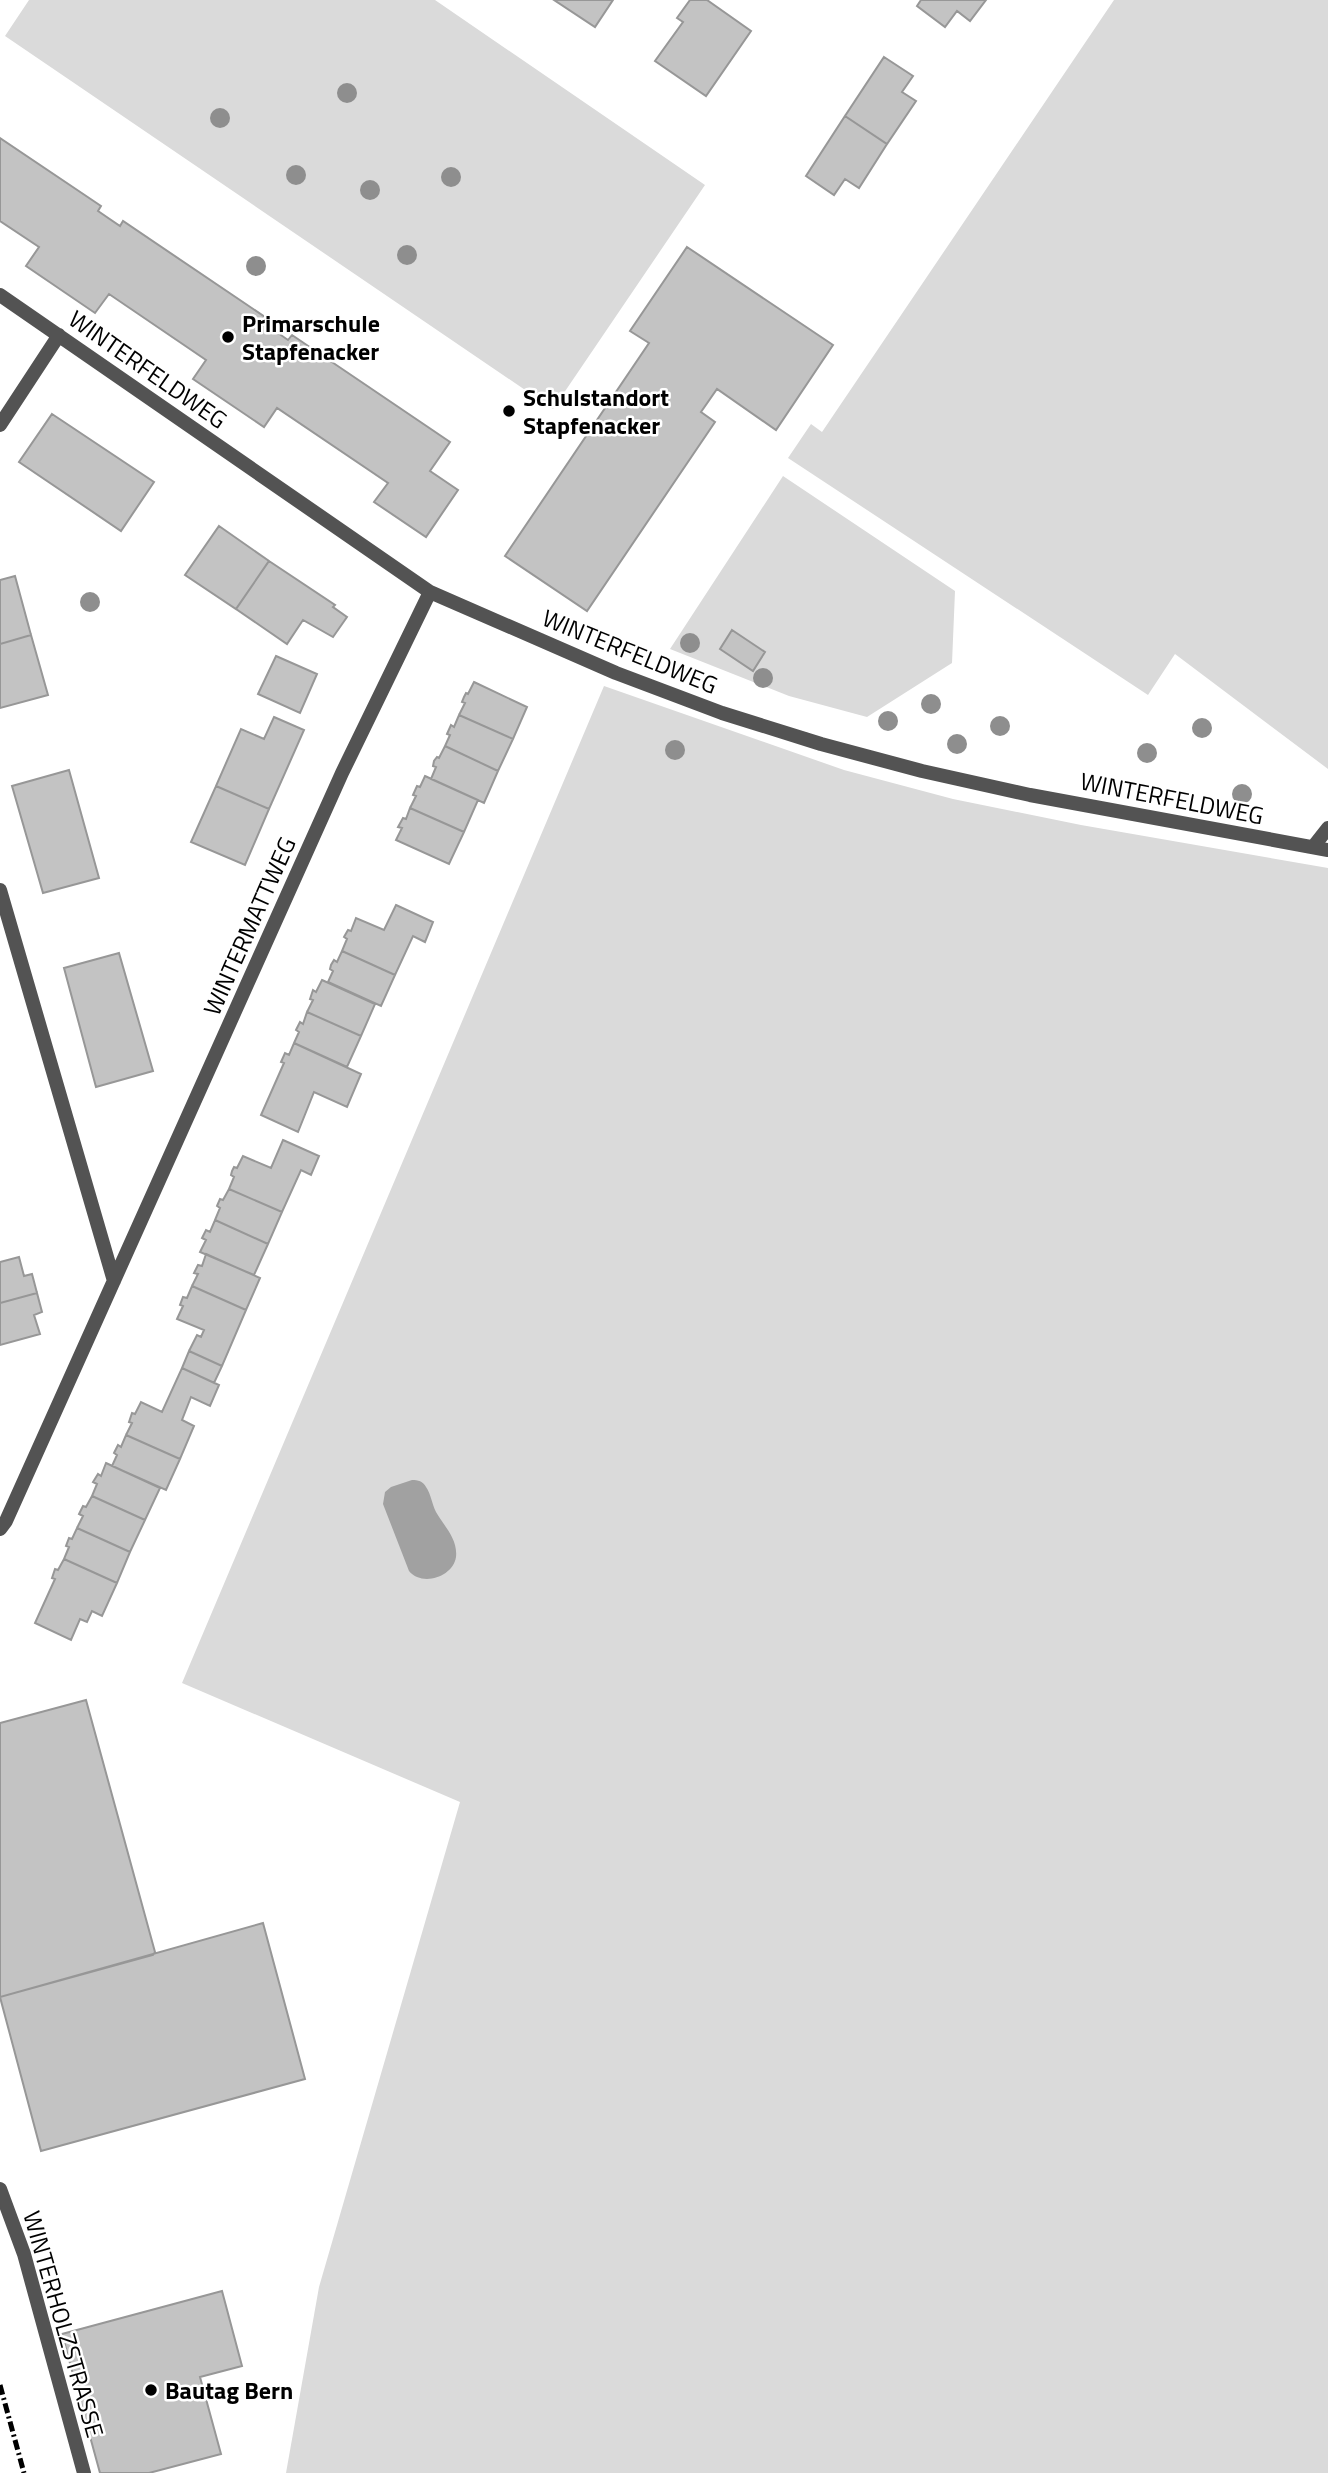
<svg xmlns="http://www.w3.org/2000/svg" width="1328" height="2473" font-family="'Titillium Web',sans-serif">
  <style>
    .green { fill: #dadada }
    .water { fill: #a1a1a1 }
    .building { fill: #c3c3c3; stroke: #979797; stroke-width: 2 }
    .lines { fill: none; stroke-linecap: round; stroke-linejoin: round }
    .lane { stroke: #535353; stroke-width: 14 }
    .street { stroke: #535353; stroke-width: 14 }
    .rail { stroke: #000; stroke-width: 5; stroke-dasharray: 10 3.5 2 3.5; stroke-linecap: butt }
    .tree { fill: #8e8e8e }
    .poi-dot { fill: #000; stroke: #fff; stroke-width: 2.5 }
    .labels { text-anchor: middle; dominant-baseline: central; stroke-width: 5; stroke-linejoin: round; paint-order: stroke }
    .poi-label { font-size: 24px; font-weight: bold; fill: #000; stroke: #fff; text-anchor: start }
    .street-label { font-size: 24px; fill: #000; stroke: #fff }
  </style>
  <rect width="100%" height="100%" fill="#fff"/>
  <path class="green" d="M 29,0 L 435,0 L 705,185 L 553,409 L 5,36 Z
    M 1114,0 L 1328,0 L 1328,769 L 1175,654 L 1148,695 L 788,458 L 811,424 L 822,432 Z
    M 783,476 L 955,591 L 952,663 L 867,717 L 789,696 L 670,649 Z
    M 604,686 L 844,770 L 953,799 L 1081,825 L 1328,868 L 1328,2473 L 286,2473 L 319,2287 L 460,1802 L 182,1683 Z"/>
  <path class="water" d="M 412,1480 C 418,1480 423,1481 426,1487 C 431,1494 432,1504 436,1512 C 444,1526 458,1539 456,1557 C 453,1577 422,1587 409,1571 L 383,1504 L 385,1492 L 391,1487 Z"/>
  <path class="building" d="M 554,0 L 613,0 L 595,27 Z
    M 690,0 L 707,0 L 751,31 L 706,96 L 655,61 L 683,22 L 677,18 Z
    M 921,0 L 986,0 L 970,21 L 957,11 L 945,27 L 917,6 Z
    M 884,57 L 913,76 L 902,92 L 916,101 L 887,144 L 845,116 Z
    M 845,116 L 887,144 L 859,188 L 845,179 L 834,195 L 806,176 Z
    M 0,138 L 101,206 L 98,211 L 120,226 L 123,221 L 268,319 L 265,324 L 288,340 L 292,335 L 450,442 L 430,471 L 458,490 L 426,537 L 374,502 L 388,483 L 277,408 L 264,427 L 193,379 L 206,360 L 109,294 L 95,313 L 26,266 L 39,247 L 0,221 Z
    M 687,247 L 833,345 L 776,430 L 717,389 L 701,412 L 715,422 L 587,611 L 505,556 L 649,343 L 630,331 Z
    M 52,414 L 154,482 L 121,531 L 19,462 Z
    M 219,526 L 269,561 L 236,609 L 185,575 Z
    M 269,561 L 335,605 L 333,607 L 347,617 L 333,637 L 303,620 L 287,644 L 236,609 Z
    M 15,576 L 31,635 L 0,644 L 0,580 Z
    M 732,630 L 765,652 L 753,671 L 720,649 Z
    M 31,635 L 48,695 L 0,708 L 0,644 Z
    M 276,656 L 317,674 L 300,713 L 258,694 Z
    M 474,682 L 527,707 L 513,739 L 459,715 L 465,703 L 462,702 L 464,697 L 466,693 L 468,694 Z
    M 459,715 L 513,739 L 498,771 L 445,746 L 450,735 L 447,734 L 451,725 L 454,727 Z
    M 274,717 L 304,730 L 269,809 L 216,786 L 241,729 L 264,739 Z
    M 445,746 L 498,771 L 484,803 L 431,779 L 436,767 L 433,766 L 434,761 L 437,757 L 439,758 Z
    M 69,770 L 99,878 L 43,893 L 12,786 Z
    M 425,776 L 478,800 L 464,832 L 410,808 L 416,796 L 413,795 L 417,786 L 420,787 Z
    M 216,786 L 269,809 L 245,865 L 191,842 Z
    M 410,808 L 464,832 L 449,864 L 396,840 L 402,828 L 398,827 L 403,818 L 406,819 Z
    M 396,905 L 433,922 L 425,942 L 413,936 L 395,975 L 342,951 L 347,939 L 344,937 L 348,930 L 351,931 L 356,918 L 384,930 Z
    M 342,951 L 395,975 L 381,1006 L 328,982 L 333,971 L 330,969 L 331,965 L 334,960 L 337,962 Z
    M 119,953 L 153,1071 L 96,1087 L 64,968 Z
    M 322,980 L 375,1004 L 361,1036 L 307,1012 L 313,1000 L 310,999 L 313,990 L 316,992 Z
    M 307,1012 L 361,1036 L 347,1067 L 294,1043 L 299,1032 L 296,1030 L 300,1022 L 303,1024 Z
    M 294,1043 L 361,1074 L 347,1107 L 314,1092 L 298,1132 L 261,1115 L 284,1063 L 281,1062 L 285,1053 L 289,1055 Z
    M 283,1140 L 319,1156 L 311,1175 L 301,1170 L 282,1212 L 229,1189 L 234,1177 L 231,1175 L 232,1171 L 234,1167 L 237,1168 L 243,1156 L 271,1168 Z
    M 229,1189 L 282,1212 L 268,1244 L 215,1220 L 220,1208 L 217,1206 L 220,1199 L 223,1200 Z
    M 215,1220 L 268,1244 L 254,1275 L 200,1252 L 206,1240 L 202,1238 L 206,1230 L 210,1232 Z
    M 206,1254 L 260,1278 L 246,1310 L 192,1286 L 198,1274 L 194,1273 L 198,1265 L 202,1266 Z
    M 19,1257 L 24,1276 L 32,1274 L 37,1293 L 0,1303 L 0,1262 Z
    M 192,1286 L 246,1310 L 222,1366 L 189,1351 L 197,1335 L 201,1337 L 204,1330 L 177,1319 L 183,1306 L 180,1305 L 183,1297 L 187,1298 Z
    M 37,1293 L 42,1312 L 34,1315 L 40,1334 L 0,1345 L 0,1303 Z
    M 189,1351 L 222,1366 L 214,1383 L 182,1368 Z
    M 182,1368 L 219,1385 L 210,1406 L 191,1397 L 182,1420 L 194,1426 L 180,1459 L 126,1435 L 132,1423 L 129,1422 L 132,1413 L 135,1414 L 141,1402 L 162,1412 Z
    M 126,1435 L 180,1459 L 166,1490 L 112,1466 L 117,1455 L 114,1453 L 118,1445 L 121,1447 Z
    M 106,1463 L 160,1488 L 145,1520 L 92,1496 L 97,1484 L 93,1482 L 98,1474 L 101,1476 Z
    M 92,1496 L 145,1520 L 130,1552 L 77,1528 L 83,1516 L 79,1514 L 83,1506 L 86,1507 Z
    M 77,1528 L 130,1552 L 117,1583 L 64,1559 L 69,1547 L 66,1546 L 69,1538 L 72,1539 Z
    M 64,1559 L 117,1583 L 102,1616 L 92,1611 L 87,1622 L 80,1619 L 71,1640 L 35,1623 L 55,1579 L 52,1578 L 55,1569 L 58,1570 Z
    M 86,1700 L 155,1952 L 153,1955 L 0,1997 L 0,1723 Z
    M 263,1923 L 305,2079 L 41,2151 L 0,1997 Z
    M 222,2291 L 242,2366 L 200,2377 L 221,2454 L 149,2473 L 100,2473 L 62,2334 Z"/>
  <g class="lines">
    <path class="lane" d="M 0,2189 L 24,2254 L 84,2473"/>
    <path class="street" d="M 0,295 L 430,592 L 616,673 L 722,713 L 821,744 L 922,771 L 1030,795 L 1328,850
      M 0,425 L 59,335
      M 1313,847 L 1328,828
      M 0,890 L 114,1281
      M 0,1529 L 6,1521 L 342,773 L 430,592"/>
    <path class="rail" d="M 0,2385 L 24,2473"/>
  </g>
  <g class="tree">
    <circle cx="347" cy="93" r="10"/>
    <circle cx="220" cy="118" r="10"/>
    <circle cx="296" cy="175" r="10"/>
    <circle cx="451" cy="177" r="10"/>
    <circle cx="370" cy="190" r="10"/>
    <circle cx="407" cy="255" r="10"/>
    <circle cx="256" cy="266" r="10"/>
    <circle cx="90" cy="602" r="10"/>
    <circle cx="690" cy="643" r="10"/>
    <circle cx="763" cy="678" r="10"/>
    <circle cx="931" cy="704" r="10"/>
    <circle cx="888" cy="721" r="10"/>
    <circle cx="1000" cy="726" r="10"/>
    <circle cx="1202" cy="728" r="10"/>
    <circle cx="957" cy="744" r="10"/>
    <circle cx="675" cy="750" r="10"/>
    <circle cx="1147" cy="753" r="10"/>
    <circle cx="1242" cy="794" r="10"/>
  </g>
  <g class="poi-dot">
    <circle cx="228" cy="337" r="7"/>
    <circle cx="509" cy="411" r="7"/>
    <circle cx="151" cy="2390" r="7"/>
  </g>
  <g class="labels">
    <g class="poi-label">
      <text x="242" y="323">Primarschule<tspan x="242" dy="28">Stapfenacker</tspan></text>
      <text x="523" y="397">Schulstandort<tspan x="523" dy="28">Stapfenacker</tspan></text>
      <text x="165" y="2390">Bautag Bern</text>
    </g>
    <g class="street-label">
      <text transform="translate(148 369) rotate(35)">WINTERFELDWEG</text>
      <text transform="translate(630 651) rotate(22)">WINTERFELDWEG</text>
      <text transform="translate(1172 798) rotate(11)">WINTERFELDWEG</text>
      <text transform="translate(249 926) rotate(-66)">WINTERMATTWEG</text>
      <text transform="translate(64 2324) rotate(74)">WINTERHOLZSTRASSE</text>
    </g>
  </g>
</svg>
